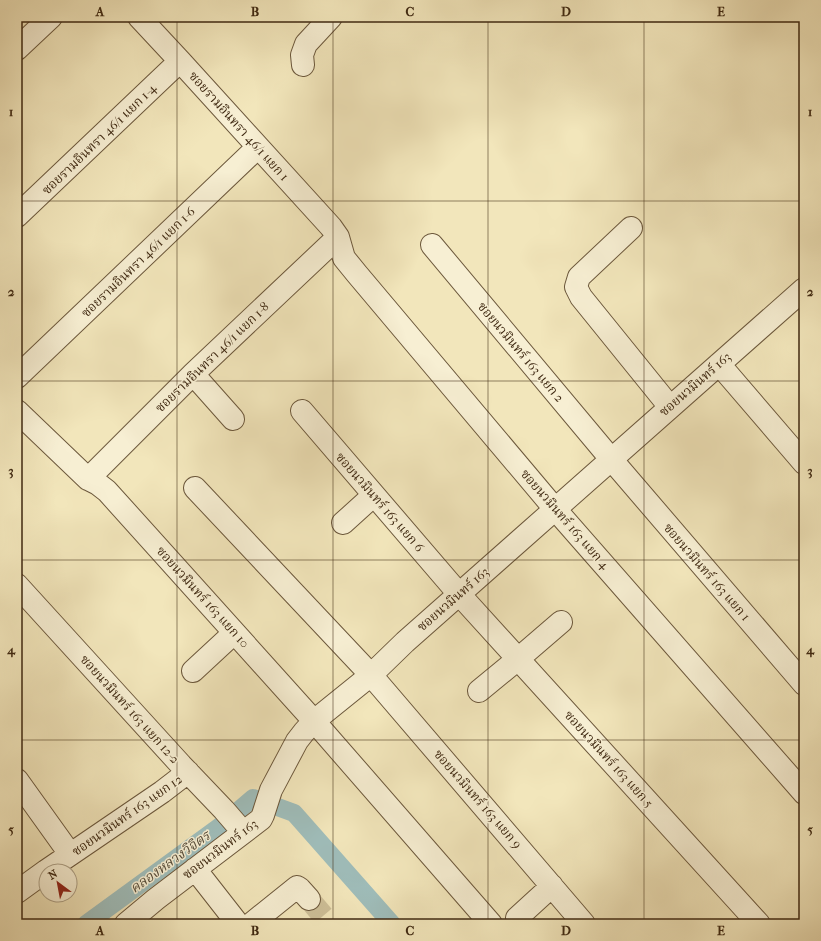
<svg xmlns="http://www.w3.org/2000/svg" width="821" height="941" font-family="'IM FELL French Canon','Noto Serif Thai',serif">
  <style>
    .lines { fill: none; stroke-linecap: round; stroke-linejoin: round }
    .canal { stroke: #9fbdba; stroke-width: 18 }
    .minor-tunnel { stroke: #cec099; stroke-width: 22; stroke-dasharray: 22 11; stroke-linecap: butt }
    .minor-casing { stroke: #6c583c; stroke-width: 24 }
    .minor { stroke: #f7efd3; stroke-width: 22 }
    .grid { fill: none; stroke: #3f2912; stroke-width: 1; stroke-opacity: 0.55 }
    .labels { text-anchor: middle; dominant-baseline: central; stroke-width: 3; stroke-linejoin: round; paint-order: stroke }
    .street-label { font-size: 13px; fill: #3f2912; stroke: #f7efd3 }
    .water-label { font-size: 14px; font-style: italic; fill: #574e3c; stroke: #f7efd3 }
    .neatline { fill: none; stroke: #3f2912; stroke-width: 1.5 }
    .grid-label { font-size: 13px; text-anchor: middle; font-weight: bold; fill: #3f2912 }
  </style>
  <rect width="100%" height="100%" fill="#f2e6bb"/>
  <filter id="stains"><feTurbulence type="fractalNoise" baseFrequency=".005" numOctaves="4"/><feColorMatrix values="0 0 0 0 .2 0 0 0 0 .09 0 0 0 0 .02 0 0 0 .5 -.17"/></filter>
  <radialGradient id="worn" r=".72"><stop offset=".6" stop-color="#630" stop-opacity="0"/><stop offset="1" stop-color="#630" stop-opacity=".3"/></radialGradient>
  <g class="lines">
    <path class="canal" d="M 86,924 L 219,827 L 253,798 L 294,813 L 392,924"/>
    <path class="minor-tunnel" d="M 309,899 L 330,924"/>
    <defs>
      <path id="minor" d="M 139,17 L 180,61 L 331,227 L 338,237 L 344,258 L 357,274 L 555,509 L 804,793
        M 17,49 L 51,17
        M 303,65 L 302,55 L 306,44 L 331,17
        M 17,216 L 180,61
        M 631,228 L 579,277 L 576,287 L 581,297 L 670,407
        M 432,245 L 611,459 L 804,684
        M 719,364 L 804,463
        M 193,374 L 233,419
        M 17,377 L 258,147
        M 17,411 L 88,479 L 98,484 L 107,491 L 314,721 L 491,924
        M 302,411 L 459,594 L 759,924
        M 88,479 L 193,374 L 338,237
        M 195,488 L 371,675 L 584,924
        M 343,523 L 374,495
        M 17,585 L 181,765 L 224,810 L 243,832
        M 193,671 L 234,633
        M 479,691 L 518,659 L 561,622
        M 17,780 L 70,854
        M 195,869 L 238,924
        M 46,871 L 162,792 L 188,772
        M 17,892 L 46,871
        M 517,918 L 552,886
        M 126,924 L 156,899 L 261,819 L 263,815 L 271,790 L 297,741 L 304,732 L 314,721 L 371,675 L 405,642 L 804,289
        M 251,924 L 297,887 L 300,889 L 309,899"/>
    </defs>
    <use href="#minor" class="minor-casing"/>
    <use href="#minor" class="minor"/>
  </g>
  <path class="grid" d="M 177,17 L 177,924M 333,17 L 333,924M 488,17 L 488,924M 644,17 L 644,924M 17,201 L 804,201M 17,381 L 804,381M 17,560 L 804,560M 17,740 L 804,740"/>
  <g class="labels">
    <g class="street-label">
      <text transform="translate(239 126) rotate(48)">ซอยรามอินทรา 46/1 แยก 1</text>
      <text transform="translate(99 139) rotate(-44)">ซอยรามอินทรา 46/1 แยก 1-4</text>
      <text transform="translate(138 262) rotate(-44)">ซอยรามอินทรา 46/1 แยก 1-6</text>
      <text transform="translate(521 352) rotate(50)">ซอยนวมินทร์ 163 แยก 2</text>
      <text transform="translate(212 357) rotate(-44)">ซอยรามอินทรา 46/1 แยก 1-8</text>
      <text transform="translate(695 384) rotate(-41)">ซอยนวมินทร์ 163</text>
      <text transform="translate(380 502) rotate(49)">ซอยนวมินทร์ 163 แยก 6</text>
      <text transform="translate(565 519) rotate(49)">ซอยนวมินทร์ 163 แยก 4</text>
      <text transform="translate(707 572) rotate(49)">ซอยนวมินทร์ 163 แยก 1</text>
      <text transform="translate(203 597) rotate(48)">ซอยนวมินทร์ 163 แยก 10</text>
      <text transform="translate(453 599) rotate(-41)">ซอยนวมินทร์ 163</text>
      <text transform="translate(130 709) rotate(48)">ซอยนวมินทร์ 163 แยก 12-2</text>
      <text transform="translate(609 759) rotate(48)">ซอยนวมินทร์ 163 แยก 5</text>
      <text transform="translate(478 799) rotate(49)">ซอยนวมินทร์ 163 แยก 9</text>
      <text transform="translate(127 815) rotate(-35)">ซอยนวมินทร์ 163 แยก 12</text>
      <text transform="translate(220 849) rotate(-37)">ซอยนวมินทร์ 163</text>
    </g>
    <g class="water-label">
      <text transform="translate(170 862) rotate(-36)">คลองหลวงวิจิตร</text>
    </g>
  </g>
  <rect width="821" height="941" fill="none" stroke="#f2e6bb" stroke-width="44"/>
  <g transform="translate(58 883) rotate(328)"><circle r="19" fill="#f7efd3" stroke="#ada086"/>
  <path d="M0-3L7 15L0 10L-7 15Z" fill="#8f2418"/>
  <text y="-6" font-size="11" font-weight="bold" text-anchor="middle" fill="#3f2912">N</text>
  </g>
  <rect x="22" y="22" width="777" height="897" class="neatline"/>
  <g class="grid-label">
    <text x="100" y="16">A</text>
    <text x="255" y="16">B</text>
    <text x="410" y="16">C</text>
    <text x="566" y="16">D</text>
    <text x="721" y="16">E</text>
    <text x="11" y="116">1</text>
    <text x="810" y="116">1</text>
    <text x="11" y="296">2</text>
    <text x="810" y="296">2</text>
    <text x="11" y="475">3</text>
    <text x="810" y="475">3</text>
    <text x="11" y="654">4</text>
    <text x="810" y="654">4</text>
    <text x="11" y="834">5</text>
    <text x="810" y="834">5</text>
    <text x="100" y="935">A</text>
    <text x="255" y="935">B</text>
    <text x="410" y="935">C</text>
    <text x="566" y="935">D</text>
    <text x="721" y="935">E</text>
  </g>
  <rect width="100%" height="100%" filter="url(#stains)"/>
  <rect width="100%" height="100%" fill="url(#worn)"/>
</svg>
